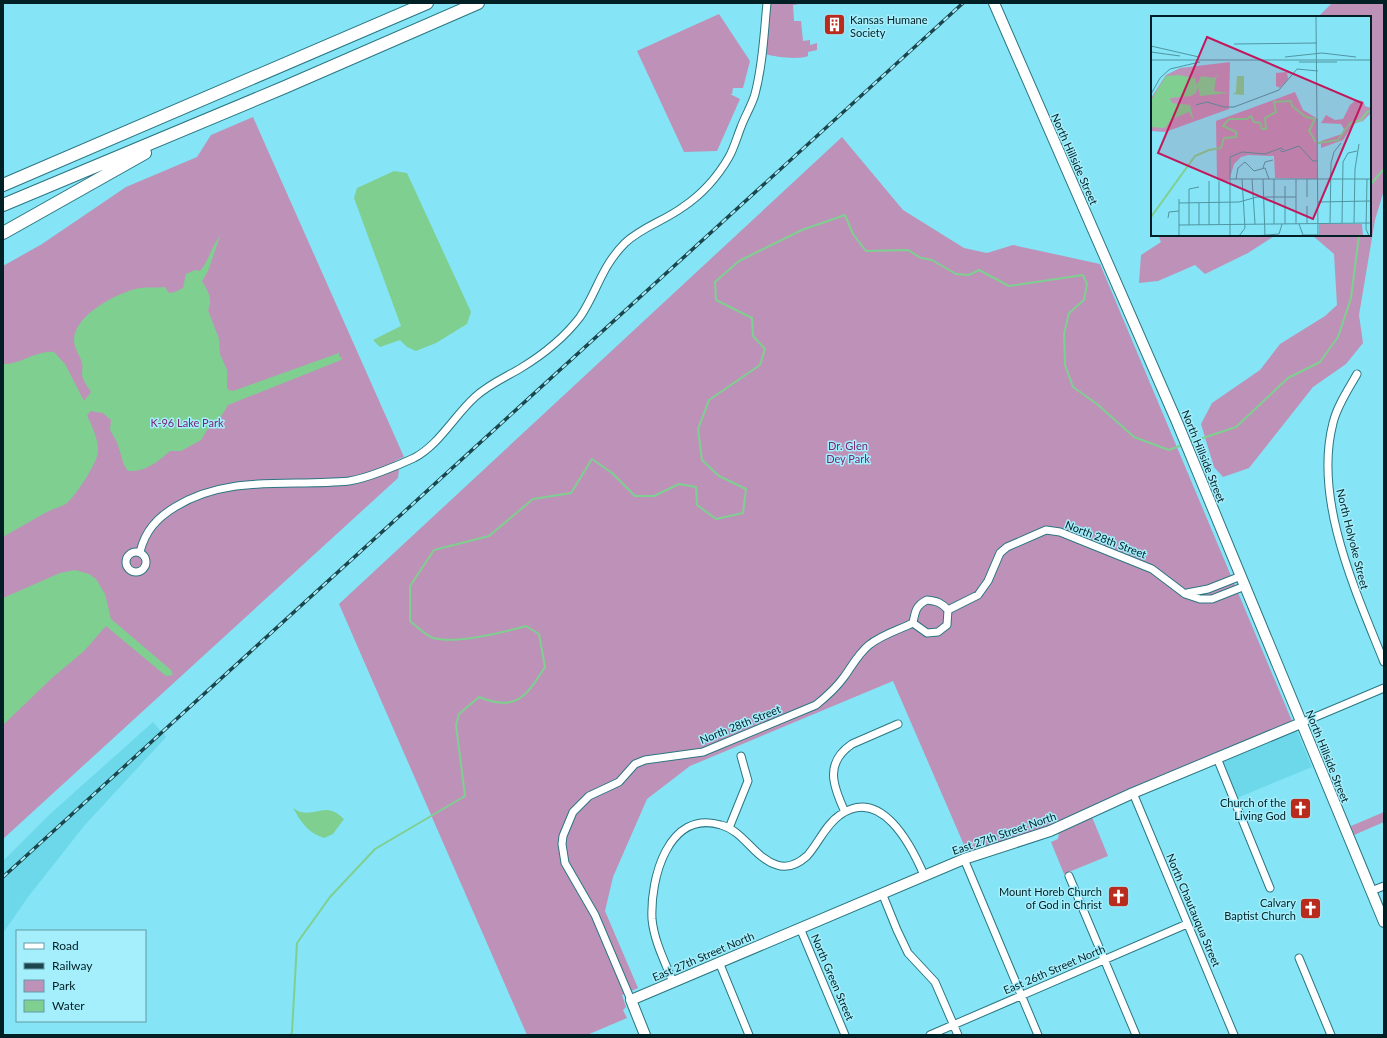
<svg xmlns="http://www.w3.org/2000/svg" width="1387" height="1038" font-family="Lato,sans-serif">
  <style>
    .built { fill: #6cd8ea }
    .green { fill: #be92b8 }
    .water { fill: #7fcf91 }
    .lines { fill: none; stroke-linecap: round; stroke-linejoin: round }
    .stream { stroke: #7fcf91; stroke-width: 2 }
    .street-casing { stroke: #2b7682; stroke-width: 9 }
    .secondary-casing { stroke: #2b7682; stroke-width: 12 }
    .highway-casing { stroke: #2b7682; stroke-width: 14 }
    .street { stroke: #fff; stroke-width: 7 }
    .secondary { stroke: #fff; stroke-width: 10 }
    .highway { stroke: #fff; stroke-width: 12 }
    .rail-casing { stroke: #1b464d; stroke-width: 3.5 }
    .rail { stroke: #a5eefc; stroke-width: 2; stroke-dasharray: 6; stroke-linecap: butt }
    .labels { text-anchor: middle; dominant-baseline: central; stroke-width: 3; stroke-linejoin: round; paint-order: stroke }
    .poi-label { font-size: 11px; fill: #012025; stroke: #a5eefc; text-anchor: end }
    .street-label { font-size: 11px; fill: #012025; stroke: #a5eefc }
    .park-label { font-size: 11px; fill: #782774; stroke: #a5eefc }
    .inset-river { fill: none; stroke: #7fcf91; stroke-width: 2 }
    .inset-road { fill: none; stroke: #5096a2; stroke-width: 1 }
    .view { fill: #c2185b; fill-opacity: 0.15; stroke: #c2185b; stroke-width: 2 }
    .inset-edge { fill: none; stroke: #012025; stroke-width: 2 }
  </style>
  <rect width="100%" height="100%" fill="#85e4f5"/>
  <path class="built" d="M 153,722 L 166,737 L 84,826 L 28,897 L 3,933 L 3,861 L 49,815 Z
    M 1295,731 L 1297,731 L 1312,767 L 1237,798 L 1223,765 L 1224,761 Z"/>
  <path class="green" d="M 770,3 L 807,3 L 793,5 L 794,21 L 801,21 L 803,41 L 810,40 L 810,45 L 817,43 L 817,50 L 808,52 L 808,56 C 799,60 775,57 765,54 Z
    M 1332,3 L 1384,3 L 1384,190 L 1375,220 L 1359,315 L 1363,343 L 1346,364 L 1313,387 L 1249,468 L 1223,477 L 1214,467 L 1201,424 L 1212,403 L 1260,370 L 1280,344 L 1325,316 L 1337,305 L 1334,254 L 1312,235 L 1370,235 L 1370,17 L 1318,17 Z
    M 719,14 L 750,61 L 743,88 L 733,88 L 732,94 L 730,94 L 740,99 L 717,151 L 684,152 L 637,51 Z
    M 253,117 L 404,457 L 395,461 L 399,470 L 398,478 L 3,839 L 3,266 L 42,244 L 126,187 L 197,157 L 211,135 Z
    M 842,137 L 903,210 L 964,248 L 987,253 L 1013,245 L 1100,264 L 1292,721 L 1039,831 L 967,852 L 893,681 L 690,766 L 647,799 L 613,877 L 605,911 L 638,988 L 622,995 L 626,1007 L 623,1010 L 627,1018 L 587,1035 L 527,1035 L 339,604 Z
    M 1158,235 L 1276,235 L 1248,253 L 1205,274 L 1195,265 L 1158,281 L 1139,283 L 1141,255 L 1161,242 Z
    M 1384,812 L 1384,822 L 1354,835 L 1351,826 Z
    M 1092,817 L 1108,856 L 1064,874 L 1051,842 L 1058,839 L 1059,832 Z"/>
  <path class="water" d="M 394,171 L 407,173 L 471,312 L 467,324 L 436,343 L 416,351 L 407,347 L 400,340 L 380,347 L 373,340 L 401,326 L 354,198 L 357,188 Z
    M 220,236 L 208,271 L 202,281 C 208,291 213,299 208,310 L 219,339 L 220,354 L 227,370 L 227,388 L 229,390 L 233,391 L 339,353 L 339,357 L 342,357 L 341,360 L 228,405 L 222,415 L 207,430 L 201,440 L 181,451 L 170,451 C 158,462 145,472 128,471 L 124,465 L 117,442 L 110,430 L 111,420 L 103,413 L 91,411 L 87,415 C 92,427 98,438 98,450 C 99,461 76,495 68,502 C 64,506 56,508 51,510 C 35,518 19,528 3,537 L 3,364 C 21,365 36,350 54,352 L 65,364 L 84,401 L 91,392 C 88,387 83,381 82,375 C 82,371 83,367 82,363 C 80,355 74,349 74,340 C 74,315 118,292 140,288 C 148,287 157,288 165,287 L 169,293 L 175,292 L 183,288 L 186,274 L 195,270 L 200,271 C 209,261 211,247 220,236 Z
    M 75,570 L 89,574 L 96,579 L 105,594 L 111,619 L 171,670 L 173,675 L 166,676 L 106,626 L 84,651 L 52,678 L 3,725 L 3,598 L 60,573 Z
    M 293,808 C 295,809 299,812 301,812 C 317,816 326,801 344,819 L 333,834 L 324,838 C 308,833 301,822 293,808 Z"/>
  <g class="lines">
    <path class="stream" d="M 1370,185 L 1384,169
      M 1188,443 L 1236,427 L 1288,378 L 1320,362 L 1338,337 L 1351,298 L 1359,235
      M 291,1035 L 292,1032 L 297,943 L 330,897 L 375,849 L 465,796 L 456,725 L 459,714 L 479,697 C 516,712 526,697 545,667 L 539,634 L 526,626 C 504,632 455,644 433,638 C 425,635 416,626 410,621 L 410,586 L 434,550 L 489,536 L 533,499 L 571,493 L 592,459 L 612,473 L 635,496 L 654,496 L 679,484 L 696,487 L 697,505 L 716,519 L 743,513 L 746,489 L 719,476 L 702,460 L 698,429 L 709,400 L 760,365 L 765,349 L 753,336 L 752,318 L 716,300 L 715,282 L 739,261 L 802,230 L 845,215 L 853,234 L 866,251 L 908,250 L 921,258 L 932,260 L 956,274 L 969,275 L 979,270 L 1009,286 L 1083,275 L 1087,284 L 1084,300 L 1069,313 L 1064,334 L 1065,365 L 1073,387 L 1097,404 L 1134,437 L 1169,450 L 1182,445"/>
    <defs>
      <path id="street" d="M 1357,374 C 1348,390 1337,406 1333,423 C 1313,500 1356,592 1384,662
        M126 562a10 10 0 1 1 20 0a10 10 0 1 1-20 0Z
        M 140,552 C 145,531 157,518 175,507 C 228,474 290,487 349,481 C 365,479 399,465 414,458 C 439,445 454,416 475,397 C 489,384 506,377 521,368 C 544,354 564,338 580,317 C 597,292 601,267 625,243 C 642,227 664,221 683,207 C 701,195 718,176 729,157 C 734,148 737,137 741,127 C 745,116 752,105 755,94 C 763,64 764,33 767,3
        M 1187,593 L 1208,589 L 1241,576
        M 927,600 C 937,601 942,603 948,610 L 947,625 L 938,632 L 927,633 L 913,623 C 915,612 916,605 927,600 Z
        M 948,610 L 978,595 L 988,581 L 1000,553 L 1007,547 L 1046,530 L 1060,532 L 1152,569 L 1185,594 L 1200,599 L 1212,599 L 1245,586
        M 1301,723 L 1384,688
        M 1217,758 L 1270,888
        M 1133,793 L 1234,1035
        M 845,812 C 833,786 824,763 852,744 L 898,724
        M 729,828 L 748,781 L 741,756
        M 964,859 L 1038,1035
        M 1069,876 L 1136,1035
        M 1371,891 L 1384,886
        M 882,893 L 897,930 L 908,953 L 935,982 L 958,1035
        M 800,928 L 845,1035
        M 1299,958 L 1331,1035
        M 719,962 L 749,1035
        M 673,982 C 665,962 654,941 652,919 C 650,879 668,809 721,825 C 744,831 754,858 777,865 C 788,869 799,863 807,856 C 818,844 826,824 840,815 C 881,786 911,845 924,875
        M 631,1000 L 595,915 L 565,863 L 562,844 L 563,836 L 573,812 L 589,796 L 619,782 L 635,764 L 645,760 L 703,752 L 816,705 C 826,697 836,688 844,677 C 852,666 858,654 869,645 C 881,635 898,630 913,623
        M 930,1035 L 1187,924"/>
      <path id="secondary" d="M 994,3 L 1177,422 L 1384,922
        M 645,1035 L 631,1000 L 964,859 L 1050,831 L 1133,793 L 1301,723"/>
      <path id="highway" d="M 3,185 L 427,3
        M 3,205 L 285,87 L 478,3
        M 3,233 L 145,153"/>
    </defs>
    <use href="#street" class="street-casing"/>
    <use href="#secondary" class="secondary-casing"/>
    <use href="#highway" class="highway-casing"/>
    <use href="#street" class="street"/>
    <use href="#secondary" class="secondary"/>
    <use href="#highway" class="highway"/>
    <defs>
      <path id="rail" d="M 3,877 L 963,3"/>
    </defs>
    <use href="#rail" class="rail-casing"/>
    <use href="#rail" class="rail"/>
  </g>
  <defs>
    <symbol id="building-square" viewBox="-11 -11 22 22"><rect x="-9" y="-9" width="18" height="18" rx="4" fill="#b92c1d" stroke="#a5eefc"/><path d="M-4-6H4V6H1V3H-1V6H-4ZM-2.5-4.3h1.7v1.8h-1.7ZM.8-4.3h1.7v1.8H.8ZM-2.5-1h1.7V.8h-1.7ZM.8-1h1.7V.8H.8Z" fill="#fff"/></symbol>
    <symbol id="church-square" viewBox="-11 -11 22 22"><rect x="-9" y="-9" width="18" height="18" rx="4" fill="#b92c1d" stroke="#a5eefc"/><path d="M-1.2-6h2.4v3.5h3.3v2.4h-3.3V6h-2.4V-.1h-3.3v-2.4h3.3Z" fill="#fff"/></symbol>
  </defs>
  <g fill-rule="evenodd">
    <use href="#building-square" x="822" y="12" width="25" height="25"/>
    <use href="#church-square" x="1288" y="796" width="25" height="25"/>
    <use href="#church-square" x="1106" y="884" width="25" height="25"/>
    <use href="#church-square" x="1298" y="896" width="25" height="25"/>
  </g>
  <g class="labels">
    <g class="poi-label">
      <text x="850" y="19" text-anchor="start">Kansas Humane<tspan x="850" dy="13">Society</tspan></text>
      <text x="1286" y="802">Church of the<tspan x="1286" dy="13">Living God</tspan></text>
      <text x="1102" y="891">Mount Horeb Church<tspan x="1102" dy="13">of God in Christ</tspan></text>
      <text x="1296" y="902">Calvary<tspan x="1296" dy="13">Baptist Church</tspan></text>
    </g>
    <g class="street-label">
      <text transform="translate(1075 159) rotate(66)">North Hillside Street</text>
      <text transform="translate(1204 456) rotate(68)">North Hillside Street</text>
      <text transform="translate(1106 539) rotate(21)">North 28th Street</text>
      <text transform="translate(1353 539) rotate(76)">North Holyoke Street</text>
      <text transform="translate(740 724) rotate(-22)">North 28th Street</text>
      <text transform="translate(1328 756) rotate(68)">North Hillside Street</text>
      <text transform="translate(1004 833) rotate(-19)">East 27th Street North</text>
      <text transform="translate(1194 910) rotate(67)">North Chautauqua Street</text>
      <text transform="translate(703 956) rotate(-23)">East 27th Street North</text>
      <text transform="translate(1054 969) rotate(-23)">East 26th Street North</text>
      <text transform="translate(833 977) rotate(67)">North Green Street</text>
    </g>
    <g class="park-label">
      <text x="187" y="422">K-96 Lake Park</text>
      <text x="848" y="445">Dr. Glen<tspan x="848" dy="13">Dey Park</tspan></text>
    </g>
  </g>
  <g transform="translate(1151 16)">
    <rect width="220" height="220" fill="#85e4f5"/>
    <path d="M 79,46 L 78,93 L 14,116 L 0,115 L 0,82 L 15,59 L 29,52 ZM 136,56 L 137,63 L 129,72 L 125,70 L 125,57 ZM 144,76 L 152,94 L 167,103 L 166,163 L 124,162 L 123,140 L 97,139 L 90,141 L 83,148 L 78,165 L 66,164 L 65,105 ZM 205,84 L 212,85 L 214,90 L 220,92 L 220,97 L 212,105 L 202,108 L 192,124 L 170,132 L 170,125 L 191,118 L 193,113 L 190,108 L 170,107 L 172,104 L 175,99 L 184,104 L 192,103 L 199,89 ZM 168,208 L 211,208 L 212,220 L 168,220 Z" fill="#be92b8"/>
    <path d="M 69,58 L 65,62 L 63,75 L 77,77 L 49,80 L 47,71 L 45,77 L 40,80 L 19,82 L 21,87 L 39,89 L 43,105 L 38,96 L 21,103 L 14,112 L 0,111 L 0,84 L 15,60 L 27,59 L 44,62 L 46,69 L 50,60 L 63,62 ZM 86,60 L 93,60 L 93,79 L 82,78 L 85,76 Z" fill="#7fcf91"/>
    <path class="inset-river" d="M 167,127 L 187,124 L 199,107 L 210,104 L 216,96 L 220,95M 0,201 L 44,140 L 58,134 L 70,132 L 73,122 L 85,121 L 85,116 L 72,110 L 78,103 L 96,103 L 100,100 L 103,106 L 109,107 L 111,113 L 115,113 L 114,102 L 125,96 L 123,86 L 140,85 L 141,90 L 155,101 L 164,103 L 158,115 L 165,126"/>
    <path class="inset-road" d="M 165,0 L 167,220M 83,28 L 166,27M 0,30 L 48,41M 0,36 L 29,40M 134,41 L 171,37 L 205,41M 0,44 L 220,44M 148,46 L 186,46M 0,78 L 9,62 L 19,53 L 49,46M 45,89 L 56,86 L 73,91 L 83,91 L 128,74 L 146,53 L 167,55M 129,134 L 131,136 L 148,130 L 162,145 L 167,145M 112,152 L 114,146 L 122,144M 79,163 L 220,163M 85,163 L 87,152 L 94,146 L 103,155 L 114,152 L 118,163M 101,163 L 104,208M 112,163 L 114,220M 216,163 L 215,213 L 218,220M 156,181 L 156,163M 28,183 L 28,220M 167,186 L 220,185M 28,187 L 88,186 L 106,181 L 145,181M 17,202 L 18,196 L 28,195M 179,207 L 180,147 L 183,136 L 190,127M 191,207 L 192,146 L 197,137 L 206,135M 203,207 L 204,153 L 208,128M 68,208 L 68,165M 123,208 L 123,163M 134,208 L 134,170M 145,208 L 145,163M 148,208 L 152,219 L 167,219M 156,208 L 156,190M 28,209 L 220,207M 38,209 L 38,173 L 48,171M 48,209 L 48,187M 58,209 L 58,165M 79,220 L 79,141 L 91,136 L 114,138 L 130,132 L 133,134M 88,220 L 94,212 L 91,163M 105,220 L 128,218 L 131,208"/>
    <path class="view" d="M 56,21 L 211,87 L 162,203 L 7,137 Z"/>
    <rect width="220" height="220" class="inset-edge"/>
  </g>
  <rect width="1387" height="1038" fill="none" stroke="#012025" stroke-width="8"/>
  <rect x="16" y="930" width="130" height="92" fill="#a5eefc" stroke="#639ca6"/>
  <rect x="24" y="943" width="20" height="6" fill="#ffffff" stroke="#639ca6"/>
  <text x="52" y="950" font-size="12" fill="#012025">Road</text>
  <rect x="24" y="963" width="20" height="6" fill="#1b464d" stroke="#639ca6"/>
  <text x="52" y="970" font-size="12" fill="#012025">Railway</text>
  <rect x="24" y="980" width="20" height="12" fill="#be92b8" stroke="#639ca6"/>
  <text x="52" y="990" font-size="12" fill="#012025">Park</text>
  <rect x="24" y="1000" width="20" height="12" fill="#7fcf91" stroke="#639ca6"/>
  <text x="52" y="1010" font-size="12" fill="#012025">Water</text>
</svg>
